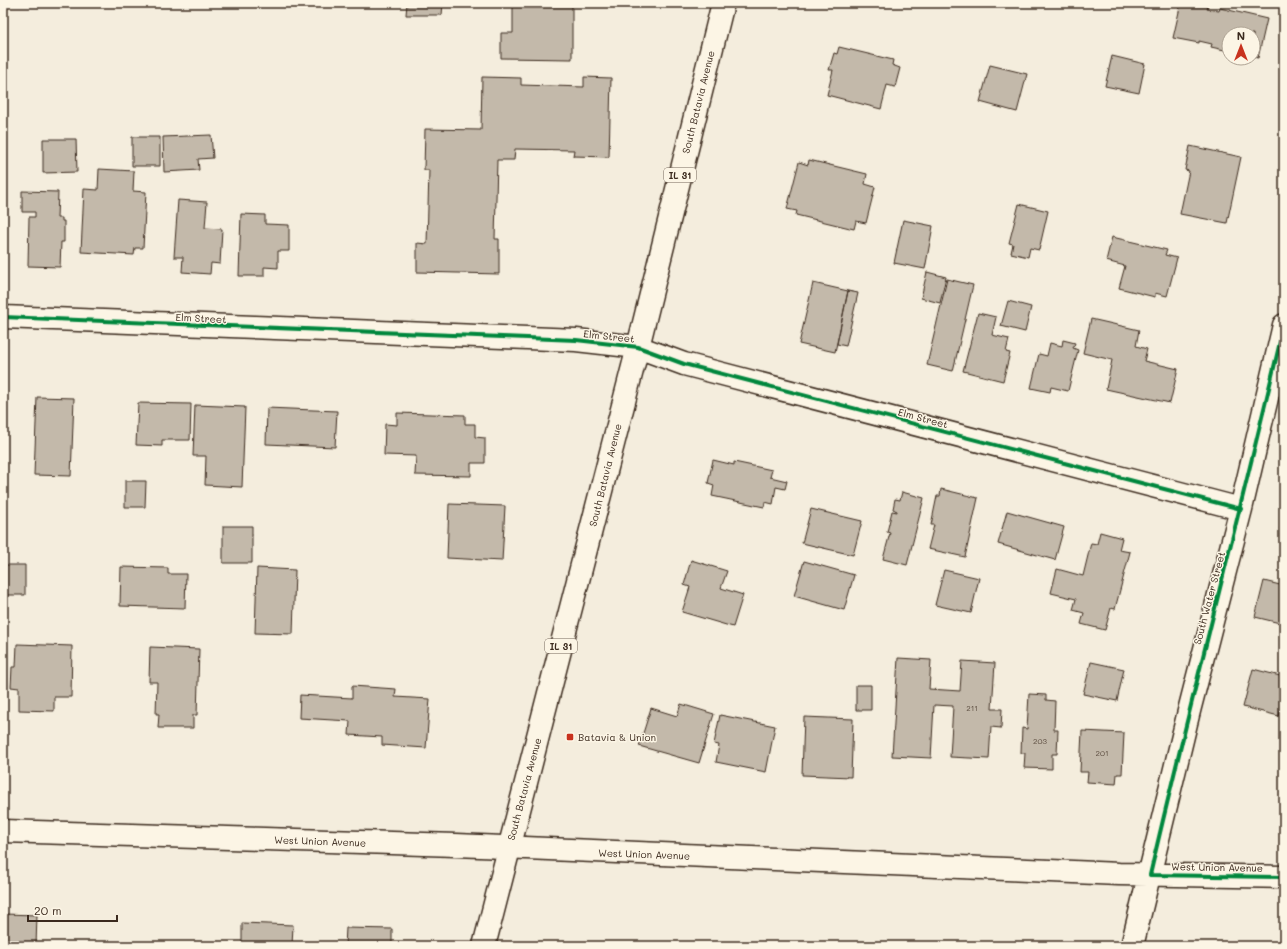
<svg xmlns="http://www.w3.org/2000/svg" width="1287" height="949" font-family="Mali,sans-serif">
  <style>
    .building { fill: #c3b9aa; stroke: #3b2a1e }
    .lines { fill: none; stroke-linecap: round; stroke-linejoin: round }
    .street-casing { stroke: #3b2a1e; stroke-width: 25 }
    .primary-casing { stroke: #3b2a1e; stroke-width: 25 }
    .street { stroke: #fcf5e5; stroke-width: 22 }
    .primary { stroke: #fcf5e5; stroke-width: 22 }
    .cycleway-casing { stroke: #fcf5e5; stroke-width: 6 }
    .cycleway { stroke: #00873e; stroke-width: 4 }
    .poi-dot { fill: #c8321e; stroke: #fcf5e5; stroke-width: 1.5 }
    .labels { text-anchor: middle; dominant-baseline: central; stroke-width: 3; stroke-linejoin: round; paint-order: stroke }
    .number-label { font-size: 8px; fill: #5d4e41 }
    .shield { fill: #fcf5e5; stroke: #75675a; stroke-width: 1 }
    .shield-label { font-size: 9px; font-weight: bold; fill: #3b2a1e }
    .street-label { font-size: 10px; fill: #3b2a1e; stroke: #fcf5e5 }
    .poi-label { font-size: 10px; fill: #3b2a1e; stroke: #fcf5e5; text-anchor: start }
  </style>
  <rect width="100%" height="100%" fill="#f4eddd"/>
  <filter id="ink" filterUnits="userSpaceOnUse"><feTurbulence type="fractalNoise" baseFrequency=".025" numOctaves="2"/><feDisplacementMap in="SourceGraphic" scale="8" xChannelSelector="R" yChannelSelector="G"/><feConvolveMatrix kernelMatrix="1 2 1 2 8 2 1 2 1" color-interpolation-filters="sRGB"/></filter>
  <g filter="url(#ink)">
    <path class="building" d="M 407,3 L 443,3 L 442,15 L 406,15 Z
      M 503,3 L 572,3 L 572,59 L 501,58 L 501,33 L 513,33 L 513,5 L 503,5 Z
      M 1181,3 L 1197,3 L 1208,6 L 1207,9 L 1219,11 L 1220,8 L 1267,19 L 1258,58 L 1253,57 L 1253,34 L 1229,34 L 1229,51 L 1211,47 L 1212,44 L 1199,41 L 1199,43 L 1173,38 Z
      M 839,47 L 893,60 L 892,65 L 900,68 L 895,87 L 887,85 L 881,109 L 827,95 L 833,70 L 829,70 L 834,53 L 837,54 Z
      M 1112,56 L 1145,64 L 1139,93 L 1105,86 Z
      M 990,65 L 1027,74 L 1017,112 L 980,102 Z
      M 482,77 L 521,78 L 521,85 L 584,87 L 584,77 L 611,78 L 609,157 L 573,156 L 574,150 L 515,149 L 514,160 L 497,160 L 495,239 L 499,239 L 499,274 L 417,272 L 417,243 L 427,244 L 429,170 L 424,170 L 425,129 L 481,130 Z
      M 211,135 L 213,158 L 198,159 L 199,170 L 164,172 L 163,137 Z
      M 132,137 L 160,137 L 160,166 L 132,166 Z
      M 43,139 L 76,139 L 77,172 L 43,173 Z
      M 1190,146 L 1241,157 L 1227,223 L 1180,214 L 1189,171 L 1185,170 Z
      M 809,160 L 867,174 L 865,184 L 875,187 L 866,223 L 856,221 L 854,229 L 796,215 L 797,211 L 787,209 L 799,162 L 808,165 Z
      M 99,169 L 134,171 L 133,191 L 146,192 L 143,248 L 135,248 L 134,255 L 81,252 L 84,189 L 98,190 Z
      M 22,191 L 58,192 L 57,218 L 62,218 L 62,221 L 64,221 L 64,242 L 61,242 L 60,267 L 28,266 L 29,217 L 35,217 L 35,212 L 22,212 Z
      M 178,200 L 207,202 L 205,228 L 222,229 L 220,264 L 211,263 L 210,274 L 182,272 L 183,257 L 174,257 Z
      M 1019,204 L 1048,211 L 1039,250 L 1030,248 L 1028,257 L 1011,253 L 1013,244 L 1009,243 Z
      M 241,214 L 265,215 L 265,224 L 289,225 L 289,251 L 278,251 L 278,268 L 264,267 L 264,276 L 239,276 Z
      M 903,220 L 933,226 L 925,269 L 894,263 Z
      M 1112,237 L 1167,250 L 1165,255 L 1177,258 L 1167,296 L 1155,293 L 1155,297 L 1119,288 L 1125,266 L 1106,261 Z
      M 927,272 L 946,277 L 940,303 L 921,298 Z
      M 947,279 L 973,285 L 953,371 L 927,365 Z
      M 813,283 L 848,291 L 835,352 L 799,344 Z
      M 848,291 L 858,293 L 846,346 L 837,344 Z
      M 1008,301 L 1031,307 L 1025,332 L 1001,326 Z
      M 978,313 L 996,317 L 992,335 L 1009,339 L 1006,352 L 1010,353 L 1003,381 L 963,371 Z
      M 1091,319 L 1139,330 L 1136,346 L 1147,349 L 1144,361 L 1178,369 L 1170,403 L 1106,389 L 1112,360 L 1083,353 Z
      M 1063,340 L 1075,343 L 1073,348 L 1078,350 L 1068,391 L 1051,387 L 1050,392 L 1031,388 L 1039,354 L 1047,356 L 1050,343 L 1062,346 Z
      M 37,397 L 74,398 L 71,476 L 34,475 Z
      M 138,403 L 191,404 L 190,440 L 162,440 L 162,446 L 136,445 Z
      M 195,405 L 245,407 L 242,487 L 205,485 L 206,456 L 193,456 Z
      M 267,408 L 337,411 L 335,447 L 266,444 Z
      M 397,413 L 465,415 L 465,424 L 475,424 L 475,437 L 485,438 L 485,463 L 471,463 L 471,476 L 415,475 L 416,456 L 384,455 L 385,424 L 397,425 Z
      M 713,460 L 734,465 L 734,462 L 772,470 L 770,477 L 787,481 L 785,489 L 776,487 L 773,504 L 765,502 L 764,507 L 712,496 L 714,485 L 708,483 Z
      M 125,481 L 146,481 L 145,507 L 125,507 Z
      M 941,489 L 978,498 L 965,557 L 928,549 L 934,525 L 931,525 L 937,496 L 940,496 Z
      M 902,492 L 924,498 L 907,565 L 883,559 L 890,533 L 887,532 L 892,511 L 897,512 L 897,511 L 893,509 L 895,499 L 900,500 Z
      M 449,504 L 505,506 L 502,561 L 447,558 Z
      M 811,509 L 862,521 L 853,555 L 802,543 Z
      M 1007,511 L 1064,527 L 1055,560 L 998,544 Z
      M 1284,516 L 1284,530 L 1280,529 Z
      M 223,526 L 252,526 L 252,563 L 223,563 Z
      M 1100,532 L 1122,538 L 1119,550 L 1130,552 L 1115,609 L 1111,608 L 1105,630 L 1081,624 L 1084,613 L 1073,610 L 1076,599 L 1051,593 L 1057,569 L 1083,576 L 1091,543 L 1097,544 Z
      M 691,560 L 727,571 L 721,588 L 743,595 L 733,627 L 682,612 L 690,587 L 684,585 Z
      M 804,561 L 854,575 L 844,610 L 794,596 Z
      M 3,565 L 25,565 L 25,595 L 3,595 Z
      M 121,567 L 168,568 L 168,574 L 186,574 L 185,608 L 120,606 Z
      M 257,568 L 295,570 L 293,634 L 255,633 Z
      M 944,570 L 979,578 L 971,613 L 935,605 Z
      M 1264,581 L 1284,586 L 1284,624 L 1255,617 Z
      M 17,644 L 72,646 L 71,697 L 54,697 L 54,711 L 19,710 L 19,688 L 11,687 L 12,667 L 16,667 Z
      M 150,647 L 199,649 L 197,715 L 193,715 L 193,728 L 158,728 L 159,714 L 156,714 L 157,682 L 149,682 Z
      M 898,658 L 931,660 L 929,689 L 960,691 L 962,661 L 995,663 L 992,709 L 1002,709 L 1001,728 L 991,727 L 989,759 L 950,757 L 953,706 L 934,705 L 931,758 L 892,756 Z
      M 1091,662 L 1124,669 L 1117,701 L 1083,694 Z
      M 1253,669 L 1284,677 L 1284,694 L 1279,716 L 1243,707 Z
      M 856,685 L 871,685 L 871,710 L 856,710 Z
      M 352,686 L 396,689 L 395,697 L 430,699 L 426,748 L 382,745 L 382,737 L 349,735 L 350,721 L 299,718 L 300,695 L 352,698 Z
      M 1029,694 L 1046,695 L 1046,700 L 1055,701 L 1054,730 L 1058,730 L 1057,754 L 1052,754 L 1052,769 L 1024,768 L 1025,753 L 1021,753 L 1022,728 L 1027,729 Z
      M 681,704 L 714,714 L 699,763 L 639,746 L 651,708 L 677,716 Z
      M 720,715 L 775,726 L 766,772 L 716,762 L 719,745 L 714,744 Z
      M 804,717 L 853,719 L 851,777 L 802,775 Z
      M 1082,731 L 1124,733 L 1122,774 L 1117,774 L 1116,784 L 1087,782 L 1088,772 L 1080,772 Z
      M 3,914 L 37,915 L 36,946 L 3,946 Z
      M 242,923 L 293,925 L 292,946 L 242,946 Z
      M 346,928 L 392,929 L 392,946 L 345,946 Z"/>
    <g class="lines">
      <defs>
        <path id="street" d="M 3,317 L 576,340 L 638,347 L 684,364 L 1241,509
          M 3,831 L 456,845 L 1119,874 L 1284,877
          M 1132,946 L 1189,711 L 1241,509 L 1284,325"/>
        <path id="primary" d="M 484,946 L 638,347 L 723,3"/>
      </defs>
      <use href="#street" class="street-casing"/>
      <use href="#primary" class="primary-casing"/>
      <use href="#street" class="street"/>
      <use href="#primary" class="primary"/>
      <defs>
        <path id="cycleway" d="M 3,317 L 576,340 L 638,347 L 684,364 L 1241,509
          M 1284,325 C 1241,509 1193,691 1150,875 L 1284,877"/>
      </defs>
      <use href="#cycleway" class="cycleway-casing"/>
      <use href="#cycleway" class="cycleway"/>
    </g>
  </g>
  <rect class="poi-dot" x="566" y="733" width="8" height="8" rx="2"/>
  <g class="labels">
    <g class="number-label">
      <text x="972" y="708">211</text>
      <text x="1040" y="741">203</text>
      <text x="1102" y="753">201</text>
    </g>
    <g class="shield">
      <rect x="664" y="168" width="32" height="14" rx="3"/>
      <rect x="545" y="639" width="32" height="14" rx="3"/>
    </g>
    <g class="shield-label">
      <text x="680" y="175">IL 31</text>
      <text x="561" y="646">IL 31</text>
    </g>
    <g class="street-label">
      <text transform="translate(698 102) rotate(-76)">South Batavia Avenue</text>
      <text transform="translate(201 318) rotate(3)">Elm Street</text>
      <text transform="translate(609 336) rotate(6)">Elm Street</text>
      <text transform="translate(923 418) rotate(15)">Elm Street</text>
      <text transform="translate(605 475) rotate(-76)">South Batavia Avenue</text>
      <text transform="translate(1209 598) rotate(-75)">South Water Street</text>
      <text transform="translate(524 789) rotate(-75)">South Batavia Avenue</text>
      <text transform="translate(320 841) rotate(2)">West Union Avenue</text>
      <text transform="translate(644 854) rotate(2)">West Union Avenue</text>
      <text transform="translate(1217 867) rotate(1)">West Union Avenue</text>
    </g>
    <g class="poi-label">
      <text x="578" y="737">Batavia &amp; Union</text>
    </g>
  </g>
  <rect width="1287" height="949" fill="none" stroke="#fcf5e5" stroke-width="16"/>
  <rect x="8" y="8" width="1271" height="933" fill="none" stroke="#3b2a1e" stroke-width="1.5" filter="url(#ink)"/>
  <g transform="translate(1241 46)"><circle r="19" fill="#fcf5e5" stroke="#afa495"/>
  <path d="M0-3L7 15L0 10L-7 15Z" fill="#c8321e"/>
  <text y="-6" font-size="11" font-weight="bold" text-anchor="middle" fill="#3b2a1e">N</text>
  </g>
  <path d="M28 915v6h89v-6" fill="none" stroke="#3b2a1e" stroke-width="2"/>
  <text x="34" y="915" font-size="12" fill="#3b2a1e" stroke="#fcf5e5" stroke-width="3" paint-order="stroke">20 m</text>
</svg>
